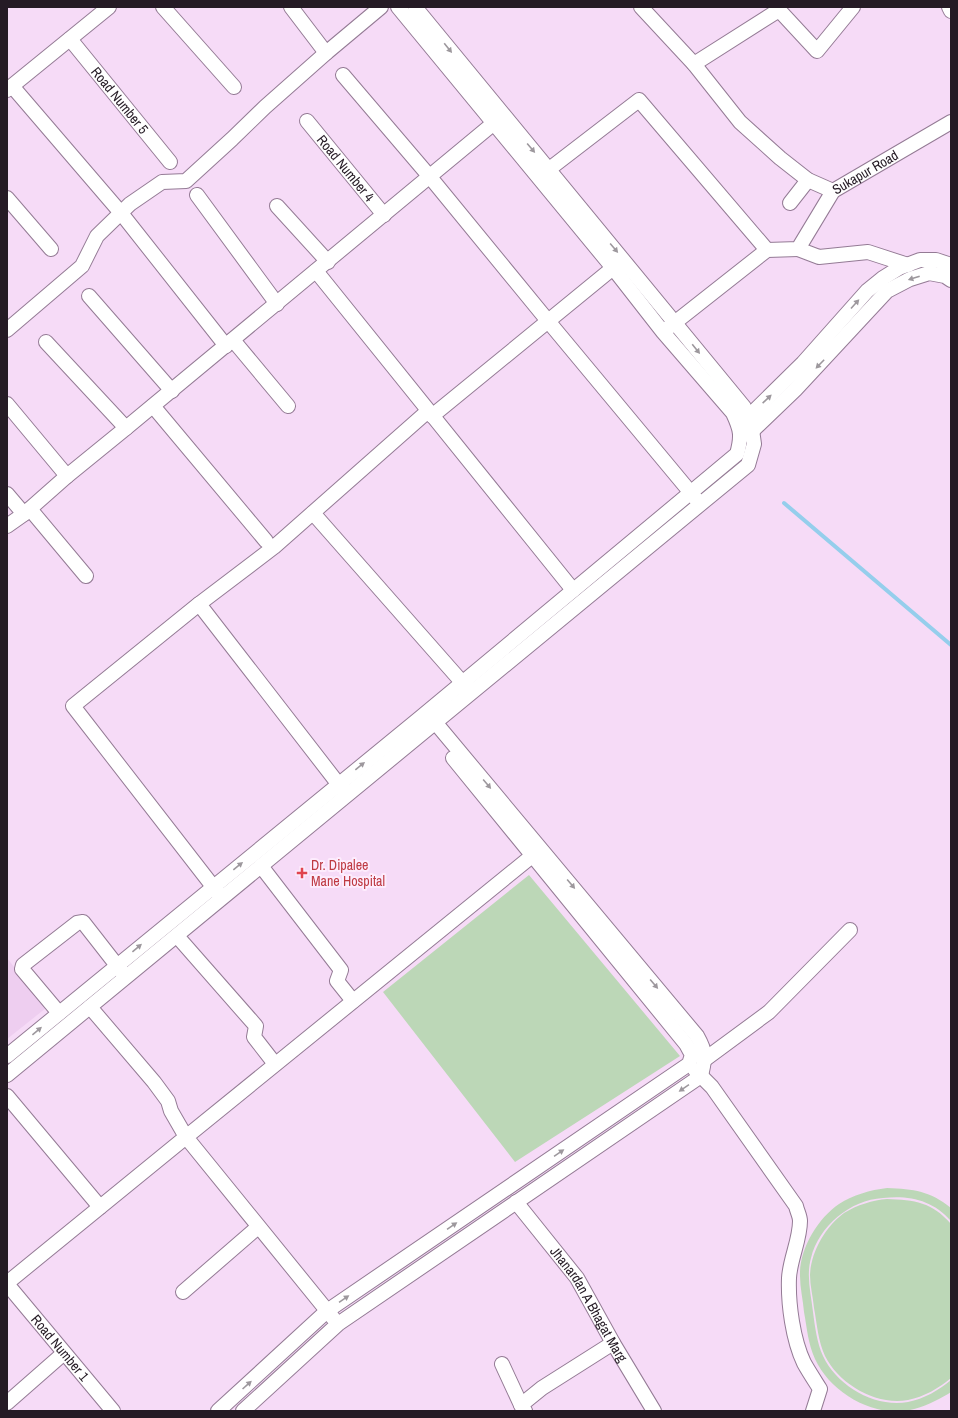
<svg xmlns="http://www.w3.org/2000/svg" width="958" height="1418" font-family="'Archivo Narrow',sans-serif">
  <style>
    .built { fill: #eecef0 }
    .green { fill: #bcd7b7 }
    .lines { fill: none; stroke-linecap: round; stroke-linejoin: round }
    .stream { stroke: #95ceec; stroke-width: 4 }
    .minor-casing { stroke: #947b95; stroke-width: 16 }
    .minor { stroke: #fff; stroke-width: 14 }
    .oneway { fill: #9d989d }
    .health-dot { fill: #e0444e; stroke: #fdecfd; stroke-width: 1.5 }
    .labels { text-anchor: middle; dominant-baseline: central; stroke-width: 4; stroke-linejoin: round; paint-order: stroke }
    .street-label { font-size: 14px; fill: #251b25; stroke: #fdecfd }
    .health-label { font-size: 14px; fill: #be3a42; stroke: #fdecfd; text-anchor: start }
  </style>
  <rect width="100%" height="100%" fill="#f6dbf7"/>
  <path class="built" d="M 7,958 L 46,1008 L 7,1039 Z"/>
  <path class="green" d="M 529,875 L 680,1056 L 515,1162 L 383,992 Z
    M 887,1188 C 914,1189 930,1191 951,1208 L 951,1221 C 933,1200 909,1195 883,1198 C 850,1200 819,1226 811,1258 C 806,1276 811,1294 813,1312 C 815,1327 817,1343 823,1356 C 837,1386 875,1408 908,1402 C 924,1399 939,1390 951,1380 L 951,1392 L 948,1394 C 936,1401 924,1407 910,1410 C 873,1418 830,1392 815,1359 C 808,1344 807,1328 804,1312 C 803,1300 800,1288 800,1276 C 799,1250 817,1219 839,1204 C 853,1195 870,1190 887,1188 Z
    M 887,1199 C 915,1200 932,1202 951,1224 L 951,1378 C 939,1388 924,1397 908,1400 C 876,1406 839,1384 825,1356 C 818,1341 817,1324 814,1308 C 813,1297 810,1286 810,1275 C 811,1252 825,1227 844,1213 C 857,1205 873,1200 887,1199 Z"/>
  <g class="lines">
    <path class="stream" d="M 784,503 L 951,645"/>
    <defs>
      <g id="minor">
        <path d="M 163,7 L 234,87"/>
        <path d="M 291,7 L 326,53"/>
        <path d="M 641,7 L 694,64 L 740,122 L 780,158 L 808,180 L 833,191"/>
        <path d="M 949,7 L 951,11"/>
        <path id="s1" d="M 70,39 L 170,162"/>
        <path d="M 694,64 L 779,10 L 817,51 L 853,7"/>
        <path d="M 343,75 L 430,177 L 548,321 L 696,499"/>
        <path d="M 12,86 L 121,213 L 226,346"/>
        <path d="M 7,90 L 109,7"/>
        <path id="s2" d="M 307,121 L 384,215"/>
        <path d="M 548,170 L 639,100 L 767,250"/>
        <path d="M 197,195 L 277,304"/>
        <path d="M 7,198 L 51,249"/>
        <path d="M 790,203 L 808,180"/>
        <path d="M 277,206 L 328,262"/>
        <path d="M 798,249 L 819,257 L 868,252 L 908,265"/>
        <path d="M 316,271 L 573,590"/>
        <path d="M 89,296 L 172,391"/>
        <path id="s3" d="M 668,328 L 767,250 L 798,249 L 833,191 L 951,122"/>
        <path d="M 7,330 L 82,266 L 97,236 L 130,204 L 162,182 L 186,181 L 232,139 L 265,107 L 326,53 L 381,7"/>
        <path d="M 233,340 L 288,406"/>
        <path d="M 46,342 L 126,428"/>
        <path d="M 7,404 L 67,476"/>
        <path d="M 153,406 L 266,541"/>
        <path d="M 432,416 L 613,268"/>
        <path d="M 742,423 L 803,363 L 867,291 L 883,278 L 899,268 L 920,260 L 936,260 L 951,265"/>
        <path d="M 748,435 L 795,390 L 887,291 L 910,279 L 929,273 L 945,276 L 951,280"/>
        <path d="M 7,494 L 24,514"/>
        <path d="M 30,509 L 86,576"/>
        <path d="M 313,513 L 468,689"/>
        <path d="M 7,526 L 24,514 L 67,476 L 126,428 L 500,118"/>
        <path d="M 199,604 L 343,790"/>
        <path d="M 261,866 L 341,970 L 337,981 L 353,1001"/>
        <path d="M 218,893 L 73,706 L 199,604 L 274,547 L 428,411"/>
        <path d="M 177,936 L 256,1026 L 254,1037 L 275,1064"/>
        <path d="M 59,1013 L 22,969 L 23,965 L 77,923 L 83,922 L 122,972"/>
        <path d="M 7,1056 L 420,718 L 737,454 C 742,436 741,430 733,413 L 663,332 L 613,268 L 398,7"/>
        <path d="M 704,1060 L 769,1012 L 850,930"/>
        <path d="M 695,1070 L 712,1087 L 796,1206 C 797,1211 800,1216 800,1221 C 800,1240 790,1259 789,1278 C 788,1304 793,1340 804,1363 C 809,1372 815,1381 820,1389 L 813,1411"/>
        <path d="M 7,1075 L 748,465 L 754,444 L 751,423 L 744,407 L 415,7"/>
        <path d="M 7,1096 L 100,1207"/>
        <path id="s4" d="M 516,1202 L 577,1278 L 613,1343 L 654,1411"/>
        <path d="M 7,1283 L 186,1137 L 171,1111 L 168,1101 L 154,1082 L 90,1007"/>
        <path id="s5" d="M 7,1284 L 113,1411"/>
        <path d="M 183,1292 L 258,1227"/>
        <path d="M 333,1318 L 186,1137 L 532,856"/>
        <path d="M 502,1364 L 521,1405"/>
        <path d="M 7,1403 L 64,1353"/>
        <path d="M 218,1411 L 327,1311 L 689,1064 L 692,1055 L 686,1044 L 453,758"/>
        <path d="M 243,1411 L 338,1324 L 701,1076 C 705,1057 707,1054 697,1036 L 429,715"/>
        <path d="M 525,1411 L 521,1405 L 542,1388 L 613,1343"/>
      </g>
    </defs>
    <use href="#minor" class="minor-casing"/>
    <use href="#minor" class="minor"/>
  </g>
  <defs><path id="oneway-solid" d="M-6-.8H1V-3.2L6.5 0L1 3.2V.8H-6Z"/></defs>
  <g class="oneway">
    <use href="#oneway-solid" transform="translate(448 48) rotate(51)"/>
    <use href="#oneway-solid" transform="translate(531 148) rotate(50)"/>
    <use href="#oneway-solid" transform="translate(614 248) rotate(50)"/>
    <use href="#oneway-solid" transform="translate(914 278) rotate(162)"/>
    <use href="#oneway-solid" transform="translate(855 304) rotate(-48)"/>
    <use href="#oneway-solid" transform="translate(696 349) rotate(51)"/>
    <use href="#oneway-solid" transform="translate(820 364) rotate(134)"/>
    <use href="#oneway-solid" transform="translate(767 399) rotate(-43)"/>
    <use href="#oneway-solid" transform="translate(360 766) rotate(-39)"/>
    <use href="#oneway-solid" transform="translate(487 784) rotate(50)"/>
    <use href="#oneway-solid" transform="translate(238 866) rotate(-39)"/>
    <use href="#oneway-solid" transform="translate(571 884) rotate(50)"/>
    <use href="#oneway-solid" transform="translate(137 948) rotate(-40)"/>
    <use href="#oneway-solid" transform="translate(654 984) rotate(50)"/>
    <use href="#oneway-solid" transform="translate(37 1031) rotate(-40)"/>
    <use href="#oneway-solid" transform="translate(684 1088) rotate(146)"/>
    <use href="#oneway-solid" transform="translate(559 1153) rotate(-34)"/>
    <use href="#oneway-solid" transform="translate(452 1226) rotate(-34)"/>
    <use href="#oneway-solid" transform="translate(344 1299) rotate(-34)"/>
    <use href="#oneway-solid" transform="translate(247 1385) rotate(-42)"/>
  </g>
  <path class="health-dot" d="M300 867h4v4h4v4h-4v4h-4v-4h-4v-4h4z"/>
  <g class="labels">
    <g class="street-label">
      <text stroke="none"><textPath href="#s1" startOffset="79">Road Number 5</textPath></text>
      <text stroke="none"><textPath href="#s2" startOffset="61">Road Number 4</textPath></text>
      <text stroke="none"><textPath href="#s3" startOffset="262">Sukapur Road</textPath></text>
      <text stroke="none"><textPath href="#s4" startOffset="126">Jhanardan A Bhagat Marg</textPath></text>
      <text stroke="none"><textPath href="#s5" startOffset="83">Road Number 1</textPath></text>
    </g>
    <g class="health-label">
      <text x="311" y="865">Dr. Dipalee<tspan x="311" dy="16">Mane Hospital</tspan></text>
    </g>
  </g>
  <rect width="958" height="1418" fill="none" stroke="#251b25" stroke-width="16"/>
</svg>
